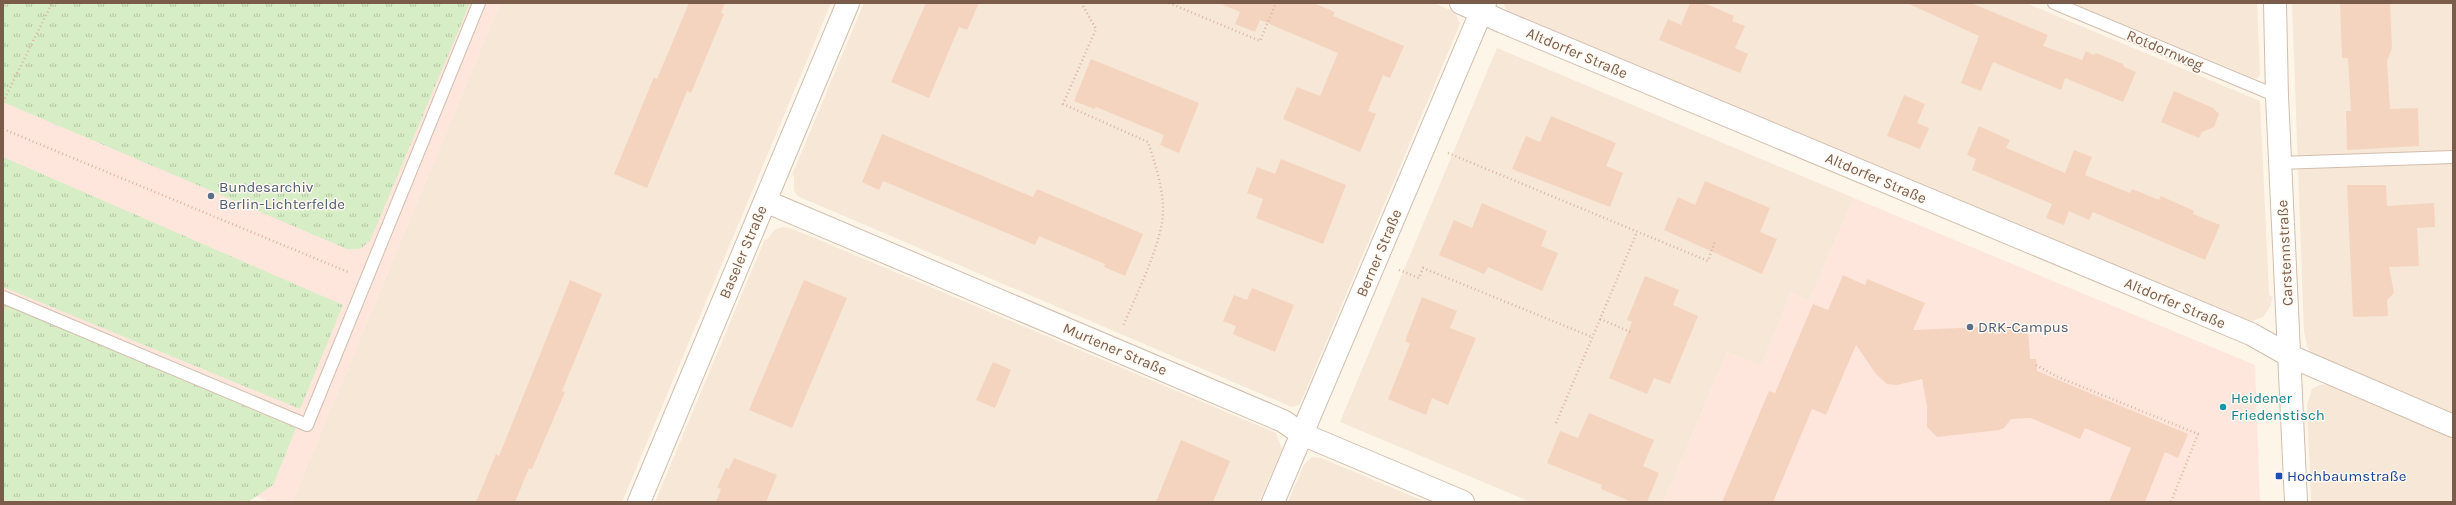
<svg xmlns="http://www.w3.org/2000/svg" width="2456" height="505" font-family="Karla,sans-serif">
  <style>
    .residential { fill: #f6e7d7 }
    .commercial { fill: #ffe6dc }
    .grass { fill: url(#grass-tufts) }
    .building { fill: #f5d4bf }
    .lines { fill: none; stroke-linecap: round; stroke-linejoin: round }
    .service-casing { stroke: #d2bdad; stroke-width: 14 }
    .minor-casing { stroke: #d2bdad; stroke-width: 24 }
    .tertiary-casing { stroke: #d2bdad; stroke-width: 24 }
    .path { stroke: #dbb6a1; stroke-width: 2.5; stroke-dasharray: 1 3; stroke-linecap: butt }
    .service { stroke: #fff; stroke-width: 12 }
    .minor { stroke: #fff; stroke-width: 22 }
    .tertiary { stroke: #fff; stroke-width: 22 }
    .service-dot { fill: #5c6f8a; stroke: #fff9f1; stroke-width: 1.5 }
    .culture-dot { fill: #0f9aa8; stroke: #fff9f1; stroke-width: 1.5 }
    .transit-dot { fill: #1a4fb4; stroke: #fff9f1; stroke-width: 1.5 }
    .labels { text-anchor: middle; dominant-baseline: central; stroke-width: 3; stroke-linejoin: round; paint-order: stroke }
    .street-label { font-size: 15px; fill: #7b5b4a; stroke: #fff9f1 }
    .service-label { font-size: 15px; fill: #4e5e75; stroke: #fff9f1; text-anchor: start }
    .culture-label { font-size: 15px; fill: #0d838f; stroke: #fff9f1; text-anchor: start }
    .transit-label { font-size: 15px; fill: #164399; stroke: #fff9f1; text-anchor: start }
  </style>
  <defs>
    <pattern id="grass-tufts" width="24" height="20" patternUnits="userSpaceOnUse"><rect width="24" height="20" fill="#d6edc6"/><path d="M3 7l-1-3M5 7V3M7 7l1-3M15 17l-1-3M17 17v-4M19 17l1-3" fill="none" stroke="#b3c3a3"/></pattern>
  </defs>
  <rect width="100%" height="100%" fill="#fef5e9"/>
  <path class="residential" d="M 500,3 L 831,3 L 622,502 L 292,502 Z
    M 864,3 L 1434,3 L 1455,12 L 1460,24 L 1302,399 L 1299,405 L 1292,407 L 797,196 L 794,190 L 794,176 L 792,175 Z
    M 1503,3 L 2026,3 L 2260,101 L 2269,295 L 2272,297 L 2271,305 L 2263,317 L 2253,321 L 2244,320 L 1507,12 Z
    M 2072,3 L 2257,3 L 2260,75 L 2256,79 Z
    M 2292,3 L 2453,3 L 2453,415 L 2312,354 L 2307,346 L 2304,332 Z
    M 1497,48 L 1854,198 L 1809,301 L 1791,293 L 1761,366 L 1727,352 L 1664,502 L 1531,502 L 1340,422 Z
    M 783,227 L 793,229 L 1276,433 L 1282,449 L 1259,502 L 655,502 L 765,239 L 767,240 L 774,230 Z
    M 2330,384 L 2453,435 L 2453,502 L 2314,502 L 2311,499 L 2307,405 L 2312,389 L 2320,385 Z
    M 1312,457 L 1321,458 L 1426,502 L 1288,502 L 1304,465 Z"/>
  <path class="commercial" d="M 3,3 L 500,3 L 292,502 L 269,502 L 3,388 Z
    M 1854,198 L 2255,365 L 2260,502 L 1664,502 L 1727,352 L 1761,366 L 1791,293 L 1809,301 Z"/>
  <path class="grass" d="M 3,3 L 470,3 L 370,241 L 360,249 L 347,249 L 3,102 Z
    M 3,157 L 343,305 L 300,409 L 3,287 Z
    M 3,304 L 296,428 L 273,485 L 248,502 L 3,502 Z"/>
  <path class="building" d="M 689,3 L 725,3 L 721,13 L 724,14 L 691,93 L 687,91 L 647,188 L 614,174 L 654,77 L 657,79 Z
    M 926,3 L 979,3 L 967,30 L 959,27 L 929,98 L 891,82 Z
    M 1219,3 L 1314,3 L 1335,12 L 1333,16 L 1404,46 L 1390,78 L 1383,75 L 1368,111 L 1376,114 L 1360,152 L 1283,119 L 1297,87 L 1320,96 L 1338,53 L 1260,20 L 1255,32 L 1235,24 L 1240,12 Z
    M 1690,3 L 1704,3 L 1734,16 L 1732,21 L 1745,26 L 1735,48 L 1748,54 L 1740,73 L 1659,40 L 1668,19 L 1681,25 Z
    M 1907,3 L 1971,3 L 2048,35 L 2043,46 L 2082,60 L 2086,51 L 2093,55 L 2096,53 L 2123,64 L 2124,67 L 2136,72 L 2123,102 L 2065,78 L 2061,90 L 1993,62 L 1981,91 L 1961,83 L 1979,36 Z
    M 2340,3 L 2390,3 L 2392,48 L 2387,61 L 2390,109 L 2418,108 L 2419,146 L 2347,150 L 2346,111 L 2351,111 L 2348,58 L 2342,58 Z
    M 1091,59 L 1199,103 L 1179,153 L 1160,145 L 1164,135 L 1096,107 L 1094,109 L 1074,101 Z
    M 2174,91 L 2213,108 L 2219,114 L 2214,127 L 2202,132 L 2199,138 L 2161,122 Z
    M 1904,95 L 1925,104 L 1917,123 L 1929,128 L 1920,149 L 1887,136 Z
    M 1551,116 L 1616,143 L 1606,166 L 1623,173 L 1610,207 L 1512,169 L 1526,136 L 1540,142 Z
    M 1979,126 L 2010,140 L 2006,148 L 2065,173 L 2074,150 L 2092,157 L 2085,175 L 2130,193 L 2132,189 L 2159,200 L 2161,196 L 2194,211 L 2193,214 L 2220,225 L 2205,260 L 2093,212 L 2089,220 L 2069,211 L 2064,225 L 2046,218 L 2052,204 L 1972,170 L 1976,159 L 1967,155 Z
    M 882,134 L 1033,197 L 1037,189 L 1143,234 L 1125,276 L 1104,267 L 1105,264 L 1039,236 L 1035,245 L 883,181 L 879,190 L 862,182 Z
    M 1281,159 L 1346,185 L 1323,244 L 1256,218 L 1263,199 L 1247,193 L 1257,167 L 1275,174 Z
    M 1705,181 L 1770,208 L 1760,232 L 1777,239 L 1762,274 L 1664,230 L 1678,197 L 1695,205 Z
    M 2347,185 L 2386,185 L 2387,206 L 2434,203 L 2435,227 L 2417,228 L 2419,266 L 2389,267 L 2394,293 L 2387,300 L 2388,316 L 2353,317 Z
    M 1482,203 L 1547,231 L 1541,246 L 1558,253 L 1542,291 L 1488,267 L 1484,274 L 1439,255 L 1454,220 L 1472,228 Z
    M 1843,275 L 1865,285 L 1867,279 L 1925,303 L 1913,330 L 2028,325 L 2030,359 L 2036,359 L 2037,371 L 2188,434 L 2178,458 L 2165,452 L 2145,502 L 2109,502 L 2131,448 L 2085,428 L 2080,439 L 2031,418 L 2011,419 L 2004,428 L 1999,430 L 1937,437 L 1927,427 L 1927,406 L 1922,379 L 1897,385 L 1887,384 L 1876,374 L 1856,345 L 1826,415 L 1812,409 L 1773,502 L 1722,502 L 1769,391 L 1775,393 L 1813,304 L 1828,310 Z
    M 1645,276 L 1679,290 L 1673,305 L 1698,316 L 1670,384 L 1654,378 L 1647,394 L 1609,378 L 1632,322 L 1627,320 Z
    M 570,280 L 602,294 L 562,391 L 565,392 L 532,469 L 529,468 L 515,502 L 476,502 L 496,454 L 499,456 Z
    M 804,280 L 847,298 L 792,428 L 749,410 Z
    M 1252,288 L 1294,305 L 1275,352 L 1233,334 L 1236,326 L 1223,321 L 1234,295 L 1247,300 Z
    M 1422,297 L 1457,311 L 1450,328 L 1476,338 L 1448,405 L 1432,398 L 1426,415 L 1388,399 L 1410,344 L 1405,341 Z
    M 993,362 L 1011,370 L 995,408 L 976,400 Z
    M 1589,413 L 1654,440 L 1643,466 L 1659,473 L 1647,502 L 1632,502 L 1601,489 L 1602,485 L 1547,463 L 1560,431 L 1578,438 Z
    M 1181,440 L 1230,461 L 1213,502 L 1156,502 Z
    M 734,458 L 777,475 L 766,502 L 716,502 L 721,489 L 717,488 L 726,468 L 729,469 Z"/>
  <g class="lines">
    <defs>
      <path id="service" d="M 2054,3 L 2277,96
        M 2280,163 L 2453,157
        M 3,297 L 307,425 L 479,3"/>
      <path id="minor" d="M 1461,3 L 1503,22 L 2251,334 L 2290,356 L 2453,426
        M 765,201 L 1283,421 L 1302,434 L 1463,502
        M 639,502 L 848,3
        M 1273,502 L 1485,3"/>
      <path id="tertiary" d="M 2275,3 L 2277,96 L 2296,502"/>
    </defs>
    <use href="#service" class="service-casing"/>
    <use href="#minor" class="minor-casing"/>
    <use href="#tertiary" class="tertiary-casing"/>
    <path class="path" d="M 1169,3 L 1260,41 L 1276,3
      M 1083,6 L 1096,29 L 1063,104 L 1148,142 C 1155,164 1163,187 1163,210 C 1164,239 1135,298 1123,326
      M 3,102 L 52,3
      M 3,129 L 348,272
      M 1448,153 L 1708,261 L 1715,241
      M 1399,270 L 1419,278 L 1423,268 L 1592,337
      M 1600,319 L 1633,333
      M 2036,365 L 2058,377 L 2198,434 L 2171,502
      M 1556,423 L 1637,232"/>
    <use href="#service" class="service"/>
    <use href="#minor" class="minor"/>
    <use href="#tertiary" class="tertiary"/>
  </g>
  <g class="service-dot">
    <circle cx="211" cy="196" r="4"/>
    <circle cx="1970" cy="327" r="4"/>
  </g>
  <circle class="culture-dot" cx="2223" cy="407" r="4"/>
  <rect class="transit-dot" x="2275" y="472" width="8" height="8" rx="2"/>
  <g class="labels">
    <g class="street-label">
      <text transform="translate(2165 50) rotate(23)">Rotdornweg</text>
      <text transform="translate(1577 53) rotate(23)">Altdorfer Straße</text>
      <text transform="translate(1876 178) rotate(23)">Altdorfer Straße</text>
      <text transform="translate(743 252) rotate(-67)">Baseler Straße</text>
      <text transform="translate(1379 253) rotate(-67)">Berner Straße</text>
      <text transform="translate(2285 253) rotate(-93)">Carstennstraße</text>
      <text transform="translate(2175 303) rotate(23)">Altdorfer Straße</text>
      <text transform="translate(1115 349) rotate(23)">Murtener Straße</text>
    </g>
    <g class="service-label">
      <text x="219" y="187">Bundesarchiv<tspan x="219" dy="17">Berlin-Lichterfelde</tspan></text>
      <text x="1978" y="327">DRK-Campus</text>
    </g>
    <g class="culture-label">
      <text x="2231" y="398">Heidener<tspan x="2231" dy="17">Friedenstisch</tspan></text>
    </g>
    <g class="transit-label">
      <text x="2287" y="476">Hochbaumstraße</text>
    </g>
  </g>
  <rect width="2456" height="505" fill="none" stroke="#7b5b4a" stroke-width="8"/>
</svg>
